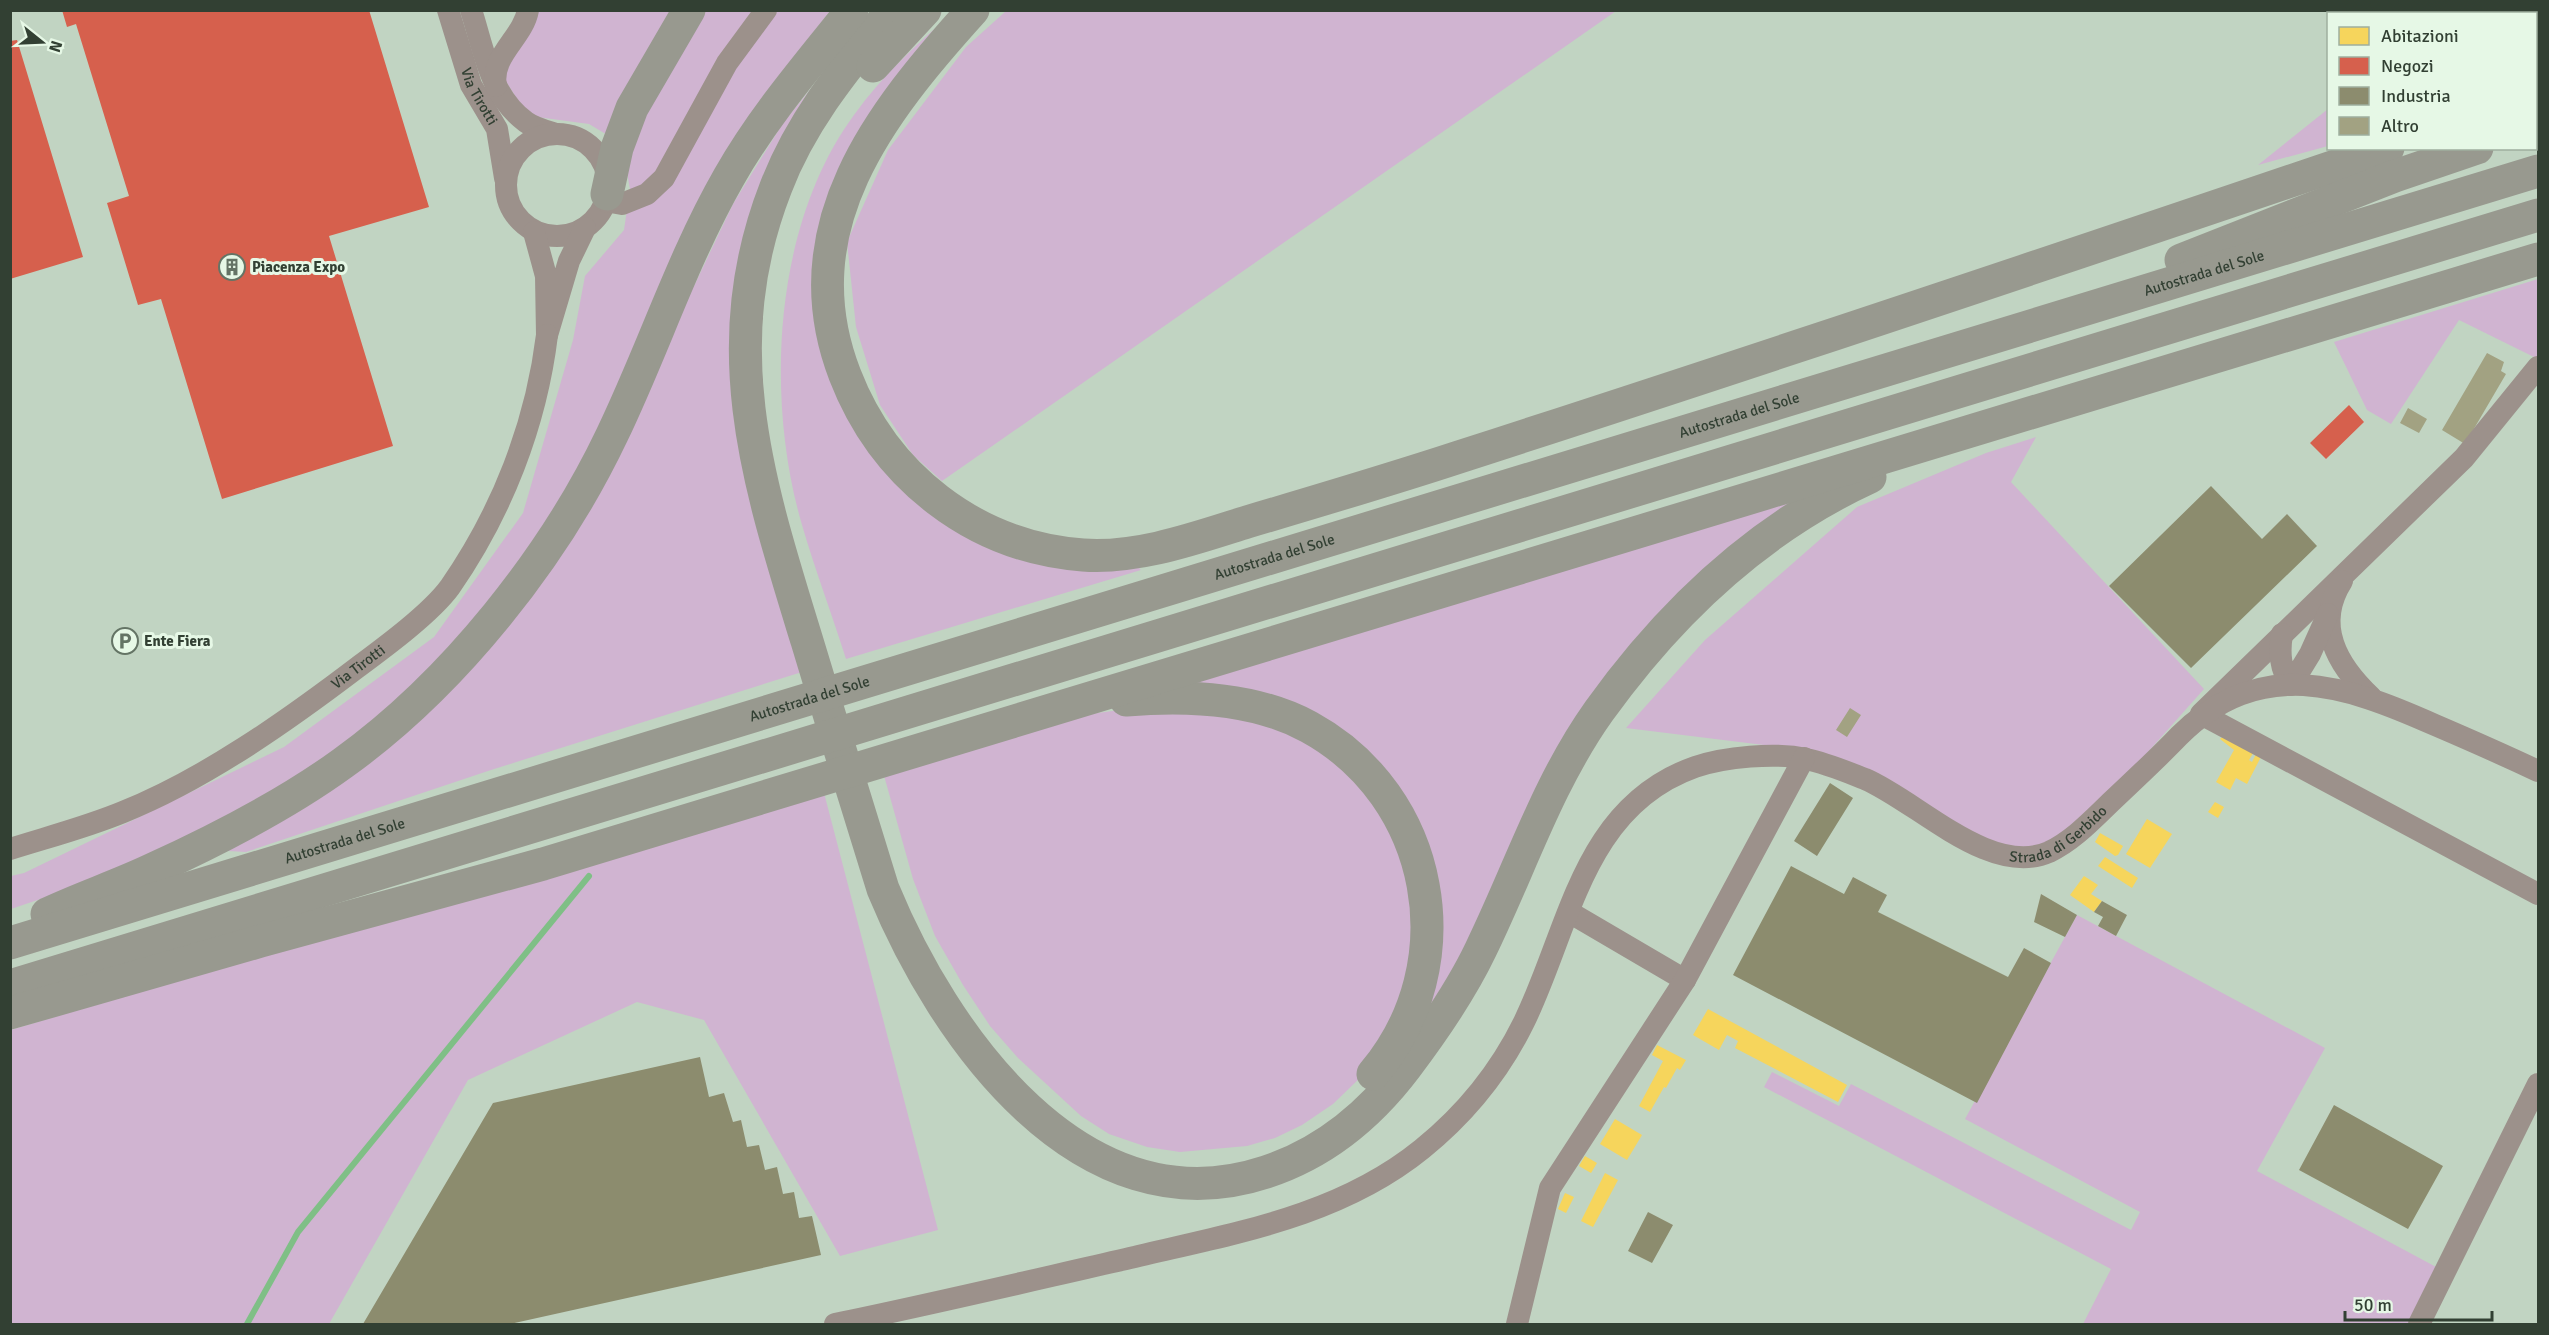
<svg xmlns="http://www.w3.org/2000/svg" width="2549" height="1335" font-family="Signika,sans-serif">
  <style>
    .green { fill: #d0b4d1 }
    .homes { fill: #f6d55c }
    .shops { fill: #d6604d }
    .industry { fill: #8c8c6e }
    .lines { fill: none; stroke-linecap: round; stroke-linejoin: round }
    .stream { stroke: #7fbf86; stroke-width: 6 }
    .building { fill: #a2a282 }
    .minor { stroke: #9c918b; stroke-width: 22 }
    .highway { stroke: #98998f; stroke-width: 33 }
    .labels { text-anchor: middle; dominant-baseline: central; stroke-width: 6; stroke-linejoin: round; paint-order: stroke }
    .street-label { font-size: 15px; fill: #324033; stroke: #e6f8e6 }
    .poi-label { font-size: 15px; font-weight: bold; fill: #324033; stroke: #e6f8e6; text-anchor: start }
  </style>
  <rect width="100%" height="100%" fill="#c1d4c2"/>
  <path class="green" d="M 2454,10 L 2538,11 L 2538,89 L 2536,90 L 2536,14 L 2450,13 Z
    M 539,11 L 678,11 L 609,136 L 589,124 L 537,117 L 524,110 L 505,80 L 509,63 Z
    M 701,11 L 830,11 L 785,70 L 586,468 L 494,605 L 367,734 L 221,827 L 76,887 L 11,909 L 11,876 L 24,873 L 284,747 L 434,637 L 523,513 L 573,340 L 585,276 L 624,230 L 630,189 L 627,173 L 630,147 L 647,106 Z
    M 874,11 L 744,265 L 802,672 L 491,770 L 246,852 L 228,851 L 440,693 L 695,284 L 733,204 L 783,123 Z
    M 1006,11 L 1616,11 L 942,481 L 913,455 L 880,405 L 856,327 L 847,242 L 888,150 L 966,47 Z
    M 951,14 L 881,108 L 822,317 L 913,493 L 1136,565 L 1141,570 L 846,659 C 832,614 815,570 802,525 C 765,398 773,225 854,115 C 882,76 915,46 951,14 Z
    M 2328,109 L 2328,146 L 2258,165 Z
    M 2538,279 L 2538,359 L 2459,320 L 2391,424 L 2367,410 L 2334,342 Z
    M 2036,437 L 2011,482 L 2204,689 L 2074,835 L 2024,858 L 1804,750 L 1626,728 L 1705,640 L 1857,507 L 1986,453 Z
    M 1800,495 L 1657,627 L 1410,1050 L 1438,949 L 1378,769 L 1182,682 Z
    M 1142,707 L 1243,714 L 1341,757 L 1408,852 L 1417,964 L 1362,1076 L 1333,1104 L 1302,1125 L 1275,1138 L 1247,1146 L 1180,1152 L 1147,1147 L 1109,1134 L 1081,1116 L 1018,1058 L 990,1026 L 963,985 L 935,936 L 913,879 L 883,772 L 1083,715 Z
    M 823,789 L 938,1230 L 840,1256 L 704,1020 L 637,1002 L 468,1080 L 329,1324 L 11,1324 L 11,1030 L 572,861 Z
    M 2077,915 L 2325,1048 L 2257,1171 L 2438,1268 L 2410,1324 L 2083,1324 L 2111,1269 L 1764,1087 L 1772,1072 L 1839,1106 L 1851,1084 L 2131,1230 L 2140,1212 L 1965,1119 Z"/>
  <path class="homes" d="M 2229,731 L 2255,750 L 2249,760 L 2252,762 L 2258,750 L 2263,753 L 2247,784 L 2236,778 L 2230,790 L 2216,782 L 2234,750 L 2220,739 Z
    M 2215,802 L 2224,807 L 2218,818 L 2208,812 Z
    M 2147,819 L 2172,834 L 2150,868 L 2126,854 Z
    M 2100,833 L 2123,846 L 2118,855 L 2115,856 L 2095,842 Z
    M 2105,857 L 2138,878 L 2132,888 L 2098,866 Z
    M 2084,876 L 2098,885 L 2091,894 L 2102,901 L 2094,912 L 2070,895 Z
    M 1708,1009 L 1847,1085 L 1838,1102 L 1735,1048 L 1738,1041 L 1727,1035 L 1719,1050 L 1693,1035 Z
    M 1657,1045 L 1686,1060 L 1680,1070 L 1677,1068 L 1666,1088 L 1664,1087 L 1650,1112 L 1639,1106 L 1663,1061 L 1652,1055 Z
    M 1615,1119 L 1642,1135 L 1627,1160 L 1600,1144 Z
    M 1585,1156 L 1597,1163 L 1591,1173 L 1579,1166 Z
    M 1605,1173 L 1618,1180 L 1593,1227 L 1581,1221 Z
    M 1565,1193 L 1574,1197 L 1566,1213 L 1558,1209 Z"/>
  <path class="shops" d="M 62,10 L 369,10 L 429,207 L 329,236 L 393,446 L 222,499 L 161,299 L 138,305 L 107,203 L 129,196 L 76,24 L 67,27 Z
    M 17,40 L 83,257 L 10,279 L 10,41 Z
    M 2349,405 L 2364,422 L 2326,459 L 2310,443 Z"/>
  <path class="industry" d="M 2211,486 L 2262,539 L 2287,514 L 2317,546 L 2191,668 L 2109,586 Z
    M 1830,783 L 1853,798 L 1817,856 L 1794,841 Z
    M 1791,866 L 1844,894 L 1853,877 L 1887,895 L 1878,912 L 2008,977 L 2024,948 L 2051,963 L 1977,1103 L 1733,975 Z
    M 2041,894 L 2077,915 L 2065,937 L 2034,922 Z
    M 2102,901 L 2127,915 L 2116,936 L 2098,926 L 2103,917 L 2094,912 Z
    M 700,1057 L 709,1097 L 724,1093 L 733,1122 L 741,1120 L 747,1147 L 759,1145 L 765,1170 L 777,1167 L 783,1194 L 794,1192 L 799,1218 L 812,1216 L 821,1255 L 510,1324 L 363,1324 L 493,1103 Z
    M 2334,1105 L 2443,1166 L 2408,1229 L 2299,1170 Z
    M 1648,1212 L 1673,1225 L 1652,1263 L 1628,1251 Z"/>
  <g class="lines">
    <path class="stream" d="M 247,1324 L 298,1232 L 589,876"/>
  </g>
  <path class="building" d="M 2487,353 L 2504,362 L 2501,371 L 2506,374 L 2465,444 L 2442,430 Z
    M 2408,408 L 2427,419 L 2419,433 L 2400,423 Z
    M 1850,708 L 1861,715 L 1847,737 L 1836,730 Z"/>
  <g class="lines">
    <g class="minor">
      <path id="s1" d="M 448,10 L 471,85 L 497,129 L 505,178"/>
      <path d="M 471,10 C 484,50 490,96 526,122 C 534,128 546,131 556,134"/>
      <path d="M 496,86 C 490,56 523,38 528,10"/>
      <circle cx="557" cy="185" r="51"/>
      <path d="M 605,201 L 622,204 L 647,194 L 664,178 L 727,63 L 766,10"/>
      <path d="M 534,232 L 546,276 L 547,335 L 569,261 L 585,228"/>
      <path d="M 2538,367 L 2464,458 L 2201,714 L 2538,894"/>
      <path d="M 2342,581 C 2314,625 2337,665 2371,697"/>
      <path d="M 2282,634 C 2279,653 2280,669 2291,685 L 2310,654 L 2328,614"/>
      <path id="s2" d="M 10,849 C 48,837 87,827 123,812 C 205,779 287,721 358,667 C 385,647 431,613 450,587 C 502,512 536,425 547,335"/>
      <path d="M 1569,912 L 1685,980"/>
      <path id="s3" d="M 835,1324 C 932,1304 1029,1281 1126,1259 C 1229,1234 1337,1218 1422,1149 C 1464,1115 1500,1071 1524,1022 C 1570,928 1582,807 1695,767 C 1724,757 1776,752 1806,759 C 1826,763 1847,772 1865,779 C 1917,801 1990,878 2049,852 C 2074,840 2093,819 2113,800 C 2135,779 2158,758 2179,736 C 2260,655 2345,685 2435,725 C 2470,740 2504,755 2538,771"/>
      <path d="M 1517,1324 L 1550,1188 L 1685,980 L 1804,758"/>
      <path d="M 2419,1324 L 2538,1084"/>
    </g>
    <g class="highway">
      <path d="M 892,10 C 847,66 802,119 776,187 C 713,348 759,485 807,641 C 832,724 857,806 883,889 C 943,1035 1081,1233 1266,1172 C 1324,1153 1369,1116 1406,1067 C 1434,1030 1461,991 1481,949 C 1520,869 1547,784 1599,711 C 1670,612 1759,528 1870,477"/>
      <path d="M 973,10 C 880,113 788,228 845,375 C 884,476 974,547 1083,555 C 1138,559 1196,538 1247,522 C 1318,501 1389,480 1459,457 C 1769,357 2079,253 2388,148"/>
      <path d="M 873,66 L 925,10"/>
      <path d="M 2536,130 L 2538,129"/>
      <path d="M 607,194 L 617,148 L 632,108 L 689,10"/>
      <path d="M 2181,260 L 2395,176 L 2477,148"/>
      <path d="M 1126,700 C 1185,695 1256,698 1309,727 C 1435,796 1466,964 1373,1074"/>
      <path d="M 47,914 C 81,898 117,886 151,870 C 217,840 284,806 343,763 C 453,684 554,557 612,435 C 653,350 682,259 729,177 C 763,117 808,65 852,10"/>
      <path id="s4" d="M 10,943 L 2538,171"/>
      <path d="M 10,986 L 2538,215"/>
      <path d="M 10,1013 L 261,941 L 543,864 L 2538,259"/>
    </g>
  </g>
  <defs>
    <symbol id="building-ring" viewBox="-11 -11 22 22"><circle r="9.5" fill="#e6f8e6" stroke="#647465" stroke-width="1.5"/><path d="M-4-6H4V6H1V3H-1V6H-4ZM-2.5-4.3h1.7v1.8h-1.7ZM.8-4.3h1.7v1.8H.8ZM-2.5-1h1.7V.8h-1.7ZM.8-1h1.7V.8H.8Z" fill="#647465"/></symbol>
    <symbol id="parking-ring" viewBox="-11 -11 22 22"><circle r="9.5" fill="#e6f8e6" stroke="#647465" stroke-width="1.5"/><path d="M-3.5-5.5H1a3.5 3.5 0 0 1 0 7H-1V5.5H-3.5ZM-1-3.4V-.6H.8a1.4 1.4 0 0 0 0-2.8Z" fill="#647465"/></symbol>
  </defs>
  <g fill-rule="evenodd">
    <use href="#building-ring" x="217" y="252" width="30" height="30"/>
    <use href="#parking-ring" x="110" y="626" width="30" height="30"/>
  </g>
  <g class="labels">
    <g class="street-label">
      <text stroke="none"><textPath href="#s1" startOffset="92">Via Tirotti</textPath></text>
      <text stroke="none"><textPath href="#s4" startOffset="2294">Autostrada del Sole</textPath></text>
      <text stroke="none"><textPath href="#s4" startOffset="1808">Autostrada del Sole</textPath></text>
      <text stroke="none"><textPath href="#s4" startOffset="1322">Autostrada del Sole</textPath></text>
      <text stroke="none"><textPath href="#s2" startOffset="396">Via Tirotti</textPath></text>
      <text stroke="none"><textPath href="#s4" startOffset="836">Autostrada del Sole</textPath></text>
      <text stroke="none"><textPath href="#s3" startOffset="1494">Strada di Gerbido</textPath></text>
      <text stroke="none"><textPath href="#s4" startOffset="350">Autostrada del Sole</textPath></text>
    </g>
    <g class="poi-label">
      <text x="252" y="267">Piacenza Expo</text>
      <text x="144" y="641">Ente Fiera</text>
    </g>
  </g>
  <rect width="2549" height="1335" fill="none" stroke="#324033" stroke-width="24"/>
  <rect x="2327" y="12" width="210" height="138" fill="#e6f8e6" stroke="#9eae9e" stroke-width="1.5"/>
  <rect x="2339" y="27" width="30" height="18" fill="#f6d55c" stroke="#9eae9e" stroke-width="1.5"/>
  <text x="2381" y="42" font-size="18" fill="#324033">Abitazioni</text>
  <rect x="2339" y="57" width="30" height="18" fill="#d6604d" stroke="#9eae9e" stroke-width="1.5"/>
  <text x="2381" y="72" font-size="18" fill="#324033">Negozi</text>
  <rect x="2339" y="87" width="30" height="18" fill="#8c8c6e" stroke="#9eae9e" stroke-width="1.5"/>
  <text x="2381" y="102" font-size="18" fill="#324033">Industria</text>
  <rect x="2339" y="117" width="30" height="18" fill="#a2a282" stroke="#9eae9e" stroke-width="1.5"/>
  <text x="2381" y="132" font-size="18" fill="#324033">Altro</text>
  <g transform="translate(42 42) rotate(108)" stroke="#e6f8e6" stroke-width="4.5" paint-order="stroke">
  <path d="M0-4.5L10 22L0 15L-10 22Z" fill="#324033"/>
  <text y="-9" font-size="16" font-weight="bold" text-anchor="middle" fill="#324033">N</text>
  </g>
  <path d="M2345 1311v9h147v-9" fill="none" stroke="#324033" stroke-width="3"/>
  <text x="2354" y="1311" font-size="18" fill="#324033" stroke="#e6f8e6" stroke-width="4.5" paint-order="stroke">50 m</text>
</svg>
